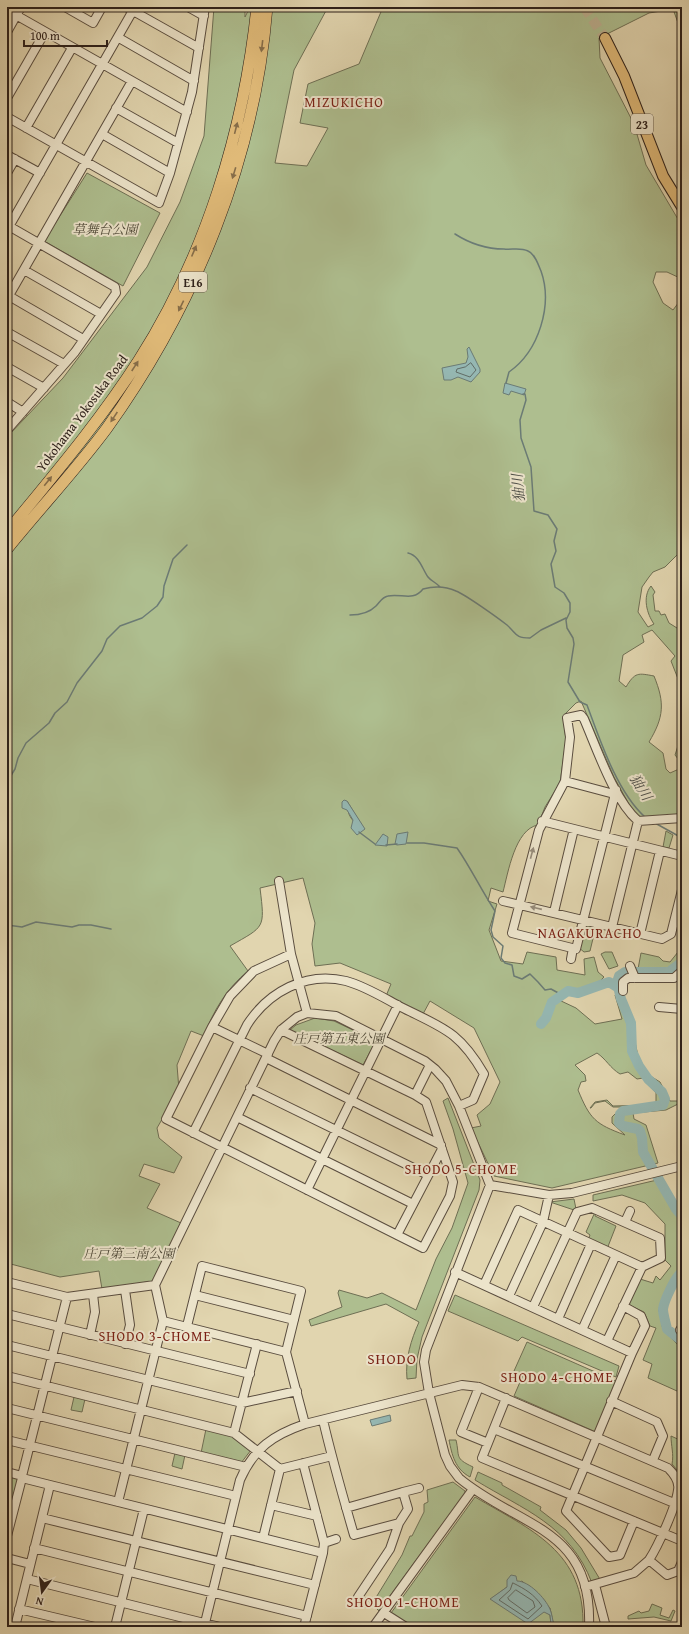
<svg xmlns="http://www.w3.org/2000/svg" width="689" height="1634" font-family="'Gentium Book Plus','Noto Serif JP',serif">
  <style>
    .green { fill: #aebe8f; stroke: #6e6f54; fill-rule: evenodd }
    .water { fill: #95b7b2; stroke: #6b7b75 }
    .lines { fill: none; stroke-linecap: round; stroke-linejoin: round }
    .shore { stroke: #616c66; stroke-width: 1 }
    .stream { stroke: #6b7b75; stroke-width: 1.5 }
    .river { stroke: #95b7b2; stroke-width: 10 }
    .major-tunnel { stroke: #bdb191; stroke-width: 10; stroke-dasharray: 10 5; stroke-linecap: butt }
    .minor-casing { stroke: #5a4d3f; stroke-width: 10 }
    .major-casing { stroke: #2d201a; stroke-width: 12 }
    .highway-casing { stroke: #2d201a; stroke-width: 12 }
    .minor { stroke: #ece4cb; stroke-width: 8 }
    .major { stroke: #e0ba78; stroke-width: 10 }
    .highway { stroke: #e0ba78; stroke-width: 11 }
    .oneway { fill: #866d49 }
    .oneway2 { fill: #968c7b }
    .labels { text-anchor: middle; dominant-baseline: central; stroke-width: 4; stroke-linejoin: round; paint-order: stroke }
    .shield { fill: #ece4cb; stroke: #665b4f; stroke-width: 1 }
    .shield-label { font-size: 12px; font-weight: bold; fill: #2d201a }
    .park-label { font-size: 13px; font-style: italic; fill: #4d4837; stroke: #ece4cb }
    .street-label { font-size: 13px; fill: #2d201a; stroke: #ece4cb }
    .neighbourhood-label { font-size: 14px; letter-spacing: 1px; fill: #7a1f14; stroke: #ece4cb }
    .water-label { font-size: 14px; font-style: italic; fill: #4c4d48; stroke: #ece4cb }
    .quarter-label { font-size: 15px; letter-spacing: 1px; fill: #7a1f14; stroke: #ece4cb }
  </style>
  <rect width="100%" height="100%" fill="#e1d5af"/>
  <filter id="stains"><feTurbulence type="fractalNoise" baseFrequency=".005" numOctaves="4"/><feColorMatrix values="0 0 0 0 .2 0 0 0 0 .09 0 0 0 0 .02 0 0 0 .5 -.17"/></filter>
  <radialGradient id="worn" r=".72"><stop offset=".6" stop-color="#630" stop-opacity="0"/><stop offset="1" stop-color="#630" stop-opacity=".3"/></radialGradient>
  <path class="green" d="M 214,7 L 245,7 L 245,17 L 250,7 L 328,7 L 294,70 L 275,163 L 307,166 L 328,128 L 300,123 L 308,84 L 359,64 L 383,7 L 682,7 L 682,34 L 673,9 L 649,13 L 599,38 L 600,58 L 634,124 L 646,165 L 682,226 L 682,279 L 667,272 L 656,272 L 653,282 L 663,303 L 673,310 L 682,298 L 682,556 L 677,555 L 665,567 L 653,572 L 649,577 L 642,587 L 638,612 L 648,627 L 654,624 C 647,614 642,597 651,586 L 655,592 L 653,595 L 655,611 L 659,611 L 661,615 L 665,614 L 669,623 L 677,628 L 682,627 L 682,697 L 682,689 L 671,661 L 675,656 L 652,630 L 642,635 L 644,642 L 623,655 L 619,681 L 626,687 C 635,672 638,673 654,676 C 665,703 664,717 649,742 L 663,753 L 666,769 L 670,773 L 679,769 L 679,760 L 675,755 L 682,733 L 682,816 L 636,817 L 614,777 L 581,701 L 576,703 L 563,716 L 566,740 L 560,783 L 545,807 L 538,825 C 515,829 508,873 503,892 L 491,888 L 488,901 L 497,904 L 489,930 L 501,961 L 523,964 L 527,952 L 556,957 L 557,970 L 585,975 L 584,959 L 594,957 L 598,972 L 604,977 C 596,987 580,991 568,989 L 559,995 L 559,1000 L 576,1008 L 595,1024 L 622,1019 L 615,995 L 619,994 L 619,1000 L 632,1027 L 640,1066 L 647,1074 L 660,1082 L 670,1101 L 680,1101 L 680,1103 L 666,1110 L 633,1113 L 634,1119 L 646,1125 L 658,1163 L 552,1188 L 494,1176 L 471,1128 L 481,1126 L 477,1115 L 490,1104 L 500,1082 L 474,1028 L 430,1001 L 423,1014 L 386,996 L 391,984 L 340,963 L 315,966 L 312,944 L 315,923 L 303,878 L 260,888 C 265,929 265,926 230,946 L 248,971 C 227,988 213,1011 204,1036 L 191,1031 L 177,1065 L 179,1090 L 157,1128 L 159,1138 L 182,1157 L 174,1173 L 144,1164 L 139,1176 L 160,1184 L 147,1208 L 181,1223 L 153,1281 L 102,1289 L 99,1271 L 60,1277 L 7,1263 L 7,437 L 63,378 L 147,267 L 180,202 L 204,136 ZM 347,801 L 364,829 C 352,822 347,816 347,801 ZM 597,1053 C 606,1059 610,1068 620,1074 L 628,1072 L 637,1079 L 643,1078 L 656,1093 L 656,1102 L 653,1105 L 613,1106 L 607,1100 L 595,1102 L 590,1108 L 591,1108 L 595,1103 L 605,1101 L 613,1107 L 622,1107 L 612,1117 L 612,1123 L 625,1135 C 595,1124 590,1119 578,1090 L 581,1082 L 586,1081 L 585,1075 L 575,1065 Z
    M 87,173 L 160,213 L 123,286 L 44,241 Z
    M 666,831 L 673,835 L 669,848 L 663,847 Z
    M 585,924 L 596,926 L 590,951 L 584,952 L 578,947 Z
    M 682,947 L 682,957 L 668,969 L 638,969 L 641,953 L 659,957 L 663,961 L 670,962 Z
    M 605,952 L 612,952 L 618,966 L 609,969 L 601,954 Z
    M 315,1018 L 334,1021 L 376,1041 L 363,1065 L 290,1030 L 296,1025 Z
    M 448,1098 L 480,1180 L 479,1190 L 422,1337 L 417,1359 L 416,1378 L 407,1379 C 405,1359 411,1340 419,1322 L 386,1304 L 311,1326 L 309,1320 L 342,1307 L 338,1293 L 339,1290 L 367,1298 L 382,1293 L 416,1310 L 436,1259 L 452,1228 L 468,1183 L 453,1129 L 443,1101 Z
    M 657,1180 L 670,1206 L 682,1222 L 682,1268 L 667,1287 L 659,1310 L 663,1330 L 682,1349 L 682,1386 L 677,1391 L 648,1378 L 652,1364 L 643,1360 L 656,1328 L 650,1326 L 644,1312 L 631,1306 L 629,1303 L 640,1279 L 653,1283 L 656,1276 L 660,1280 L 671,1266 L 665,1260 L 665,1224 L 645,1203 L 622,1195 L 593,1201 L 593,1195 Z
    M 574,1199 L 576,1209 L 574,1210 L 550,1202 Z
    M 595,1212 L 596,1212 L 595,1216 L 616,1226 L 607,1249 L 588,1240 L 590,1235 L 586,1232 Z
    M 455,1295 L 619,1366 L 616,1377 L 522,1337 L 518,1341 L 448,1311 Z
    M 527,1342 L 618,1382 L 596,1432 L 514,1396 L 523,1375 L 514,1371 Z
    M 74,1397 L 85,1399 L 82,1412 L 71,1410 Z
    M 206,1429 L 230,1434 L 251,1450 L 241,1463 L 201,1453 Z
    M 671,1436 L 682,1441 L 682,1476 L 672,1464 C 674,1454 671,1446 671,1436 Z
    M 449,1440 L 456,1440 C 460,1457 454,1458 473,1467 L 470,1477 C 455,1469 452,1455 449,1440 Z
    M 175,1453 L 185,1455 L 182,1469 L 172,1466 Z
    M 478,1472 L 502,1483 L 502,1485 L 541,1507 L 540,1510 L 566,1530 L 581,1548 L 601,1581 L 592,1583 C 570,1525 524,1510 475,1480 Z
    M 7,1475 L 17,1477 L 18,1480 L 7,1527 Z
    M 453,1482 L 465,1491 L 465,1493 L 379,1611 L 372,1604 L 402,1555 L 410,1536 L 412,1536 L 424,1512 L 424,1504 L 428,1502 L 427,1490 Z
    M 475,1497 C 531,1530 585,1551 583,1627 L 554,1627 L 550,1608 L 522,1581 L 507,1587 L 491,1599 L 544,1611 L 550,1615 L 551,1625 L 549,1627 L 414,1627 L 391,1613 Z
    M 652,1604 L 662,1608 L 660,1615 L 669,1618 L 673,1610 L 675,1611 L 671,1621 L 654,1617 L 628,1619 L 628,1616 L 639,1611 L 641,1613 L 649,1611 Z"/>
  <path class="water" d="M 469,347 L 480,369 L 480,372 L 471,382 L 458,377 L 451,380 L 444,380 L 442,368 L 466,363 L 468,357 L 467,349 Z
    M 505,383 L 526,389 L 524,395 L 511,391 L 509,395 L 503,393 Z
    M 344,800 L 347,801 L 365,829 L 357,835 L 351,828 L 353,820 L 347,810 L 342,808 L 342,802 Z
    M 408,832 L 406,844 L 397,845 L 395,844 L 397,834 Z
    M 383,834 L 388,837 L 387,846 L 375,845 Z
    M 390,1415 L 391,1421 L 372,1426 L 370,1420 Z
    M 511,1575 L 516,1576 L 517,1581 C 529,1581 545,1598 550,1609 C 552,1614 553,1621 554,1627 L 549,1627 L 551,1625 L 550,1615 L 544,1612 L 528,1624 L 490,1599 L 507,1587 L 507,1580 Z"/>
  <g class="lines">
    <path class="shore" d="M 471,363 L 476,370 L 470,377 L 456,372 L 457,369 L 465,367 Z
      M 513,1583 C 525,1589 534,1594 542,1606 L 528,1619 L 499,1600 L 510,1590 Z
      M 516,1590 L 533,1601 L 535,1607 L 527,1613 L 509,1600 L 508,1598 Z"/>
    <path class="stream" d="M 455,234 C 469,243 487,249 504,249 C 512,250 520,247 528,251 C 535,254 538,264 541,271 C 553,305 539,351 509,372 L 506,383
      M 523,394 L 525,394 L 526,400 L 520,420 L 521,438 L 531,467 L 534,511 L 548,515 L 557,529 L 554,541 L 556,551 L 551,564 L 555,587 L 564,593 L 570,603 L 570,612 L 566,620 L 567,628 L 573,638 L 574,644 L 568,682 L 580,702 L 587,705 C 600,740 617,792 645,817
      M 408,553 C 420,556 422,569 428,577 C 431,581 437,583 440,587
      M 350,615 C 360,615 369,613 376,606 C 380,602 382,597 388,596 C 401,593 413,602 423,589 C 434,586 445,586 456,591 C 466,595 498,618 507,625 C 517,634 515,638 530,638 L 541,630 L 566,618
      M 7,782 L 15,769 L 18,758 L 26,743 L 49,723 L 55,713 L 67,702 L 77,683 L 102,651 L 107,639 L 120,626 L 142,618 L 157,606 L 163,597 L 164,586 L 173,559 L 187,545
      M 655,823 L 682,838
      M 359,832 L 375,844
      M 407,843 L 424,843 L 457,848 C 471,868 481,890 495,911 L 491,930 L 493,937 L 503,946 L 501,958 L 505,963 L 512,965 L 514,976 L 522,979 L 530,974 L 538,982 L 545,990 L 551,989 L 562,995
      M 386,845 L 397,844
      M 7,925 L 22,927 L 36,922 L 72,927 L 79,925 L 91,925 L 111,929"/>
    <path class="river" d="M 682,962 L 669,972 L 625,972 L 619,976 L 617,982 L 621,999 L 631,1023 L 632,1051 L 639,1066 L 648,1079 L 662,1092 L 665,1099 L 663,1105 L 623,1111 L 620,1114 L 619,1123 L 623,1126 L 638,1129 L 640,1131 L 642,1138 L 643,1152 L 676,1209 L 682,1216
      M 541,1024 L 546,1018 L 552,1002 L 568,991 L 578,993 L 609,982 L 617,987
      M 682,1272 C 675,1277 664,1301 663,1309 C 663,1315 666,1323 667,1329 L 682,1341"/>
    <path class="major-tunnel" d="M 584,7 L 605,38"/>
    <defs>
      <path id="minor" d="M 65,7 L 93,23 L 102,7
        M 126,7 L 199,48
        M 188,7 L 204,16
        M 7,10 L 187,112
        M 7,32 L 21,7
        M 119,38 L 194,81
        M 7,98 L 45,32
        M 116,108 L 178,143
        M 7,117 L 159,203 L 170,173 L 192,92 L 205,7
        M 26,128 L 72,48
        M 102,134 L 170,173
        M 7,155 L 40,173
        M 7,173 L 15,159
        M 7,225 L 115,287 L 116,293 L 75,352 L 7,430
        M 7,230 L 135,7
        M 24,270 L 101,314
        M 9,296 L 83,339
        M 7,299 L 132,81
        M 7,332 L 64,364
        M 7,367 L 44,388
        M 7,402 L 23,412
        M 565,781 L 614,794
        M 616,790 L 576,949 L 512,933 L 539,830 L 565,781 L 570,737 L 567,718 L 581,715 L 584,719 C 597,749 614,800 638,821 L 682,818
        M 542,821 L 682,856
        M 279,881 L 291,954 L 307,1013
        M 503,901 L 662,939 L 671,934 L 682,890
        M 554,912 L 574,829
        M 612,927 L 638,821
        M 640,934 L 660,851
        M 571,959 L 573,948
        M 630,966 L 635,978
        M 623,991 L 623,982 L 628,978 L 674,978 L 682,971
        M 659,1007 L 682,1009
        M 212,1027 L 268,1054
        M 281,1030 L 415,1095 L 426,1102 L 453,1182 L 450,1196 L 423,1248 L 166,1119 L 212,1027 L 230,996 L 254,971 L 291,954
        M 266,1058 L 441,1145
        M 250,1088 L 428,1175
        M 415,1095 L 430,1065
        M 237,1117 L 413,1204
        M 193,1133 L 247,1025 C 268,992 306,971 346,981 C 365,986 384,998 401,1007 C 443,1028 459,1031 484,1074 L 473,1100 L 459,1106
        M 490,1185 L 549,1195 L 572,1193 L 682,1166
        M 307,1190 L 398,1005
        M 625,1222 L 630,1211
        M 397,1235 L 442,1149
        M 455,1272 L 632,1353
        M 7,1282 L 67,1297
        M 155,1285 L 163,1321 L 286,1352 L 305,1424
        M 484,1285 L 518,1210 L 642,1267 L 607,1341
        M 125,1290 L 130,1325 L 125,1344
        M 195,1295 L 294,1320
        M 509,1296 L 543,1222 L 549,1195
        M 623,1306 L 641,1316 L 645,1326 L 632,1353 L 566,1511 L 609,1557 L 620,1555 L 634,1521
        M 533,1307 L 577,1212 L 592,1208 L 660,1238 L 661,1258 L 642,1267
        M 7,1314 L 250,1374
        M 558,1319 L 591,1244
        M 187,1326 L 202,1266 L 301,1291 L 286,1352
        M 582,1330 L 616,1255
        M 680,1330 L 682,1327
        M 90,1335 L 95,1312 L 93,1294
        M 7,1345 L 242,1403 L 297,1391
        M 7,1376 L 234,1433 L 280,1469 L 332,1456
        M 479,1387 L 461,1432 L 488,1443
        M 506,1398 L 482,1458 L 682,1541
        M 611,1401 L 657,1422 L 663,1436 L 653,1460
        M 7,1408 L 246,1467
        M 323,1420 C 332,1459 343,1497 354,1535 L 399,1523 L 408,1509 L 403,1492 L 346,1508
        M 494,1429 L 674,1503
        M 234,1433 L 257,1344
        M 7,1440 L 236,1496
        M 303,1463 L 324,1543 L 323,1553
        M 7,1472 L 22,1476 L 22,1478 L 323,1553 L 304,1627
        M 22,1476 L 67,1297 L 155,1285 L 274,1041 L 281,1030 L 297,1017 L 307,1013 L 336,1016 L 425,1061 L 435,1069 L 446,1081 L 459,1106 L 490,1185 L 426,1350 L 424,1362 L 429,1393 L 445,1455 L 450,1466 L 459,1478 C 519,1528 593,1527 589,1627
        M 403,1492 L 419,1488
        M 118,1502 L 163,1321
        M 271,1505 L 317,1516
        M 42,1518 L 315,1585
        M 7,1536 L 22,1478
        M 263,1538 L 280,1469
        M 324,1543 L 336,1539
        M 34,1548 L 307,1616
        M 7,1558 L 30,1564
        M 27,1579 L 220,1627
        M 595,1585 L 606,1627
        M 585,1587 L 634,1573 L 649,1560
        M 365,1603 L 358,1597 L 390,1549 L 399,1523
        M 19,1609 L 95,1627
        M 384,1613 L 406,1627
        M 15,1627 L 50,1485
        M 115,1627 L 144,1509
        M 204,1627 L 240,1480 C 254,1448 273,1435 305,1424 L 462,1385 L 479,1387 L 668,1468 C 674,1474 680,1481 678,1490 C 676,1507 658,1546 649,1560 L 667,1575 L 678,1571 L 682,1562
        M 373,1627 L 473,1489"/>
      <path id="major" d="M 605,38 L 624,76 L 663,176 L 682,207"/>
      <path id="highway" d="M 7,532 C 53,476 100,421 139,360 C 206,255 244,130 257,7
        M 7,549 C 40,508 76,470 107,428 C 195,305 255,159 267,7"/>
    </defs>
    <use href="#minor" class="minor-casing"/>
    <use href="#major" class="major-casing"/>
    <use href="#highway" class="highway-casing"/>
    <use href="#minor" class="minor"/>
    <use href="#major" class="major"/>
    <use href="#highway" class="highway"/>
  </g>
  <defs><path id="oneway-solid" d="M-6-.8H1V-3.2L6.5 0L1 3.2V.8H-6Z"/></defs>
  <g class="oneway">
    <use href="#oneway-solid" transform="translate(262 46) rotate(97)"/>
    <use href="#oneway-solid" transform="translate(236 128) rotate(-76)"/>
    <use href="#oneway-solid" transform="translate(234 173) rotate(107)"/>
    <use href="#oneway-solid" transform="translate(194 251) rotate(-67)"/>
    <use href="#oneway-solid" transform="translate(181 306) rotate(116)"/>
    <use href="#oneway-solid" transform="translate(135 366) rotate(-57)"/>
    <use href="#oneway-solid" transform="translate(114 417) rotate(124)"/>
    <use href="#oneway-solid" transform="translate(48 481) rotate(-51)"/>
  </g>
  <g class="oneway2">
    <use href="#oneway-solid" transform="translate(532 853) rotate(-75)"/>
    <use href="#oneway-solid" transform="translate(536 908) rotate(-167)"/>
  </g>
  <g class="labels">
    <g class="shield">
      <rect x="631" y="114" width="22" height="20" rx="3"/>
      <rect x="179" y="272" width="28" height="20" rx="3"/>
    </g>
    <g class="shield-label">
      <text x="642" y="124">23</text>
      <text x="193" y="282">E16</text>
    </g>
    <g class="park-label">
      <text x="105" y="229">草舞台公園</text>
      <text x="339" y="1038">庄戸第五東公園</text>
      <text x="129" y="1253">庄戸第三南公園</text>
    </g>
    <g class="street-label">
      <text transform="translate(82 413) rotate(-53)">Yokohama Yokosuka Road</text>
    </g>
    <g class="neighbourhood-label">
      <text x="344" y="102">MIZUKICHO</text>
      <text x="590" y="933">NAGAKURACHO</text>
      <text x="461" y="1169">SHODO 5-CHOME</text>
      <text x="155" y="1336">SHODO 3-CHOME</text>
      <text x="557" y="1377">SHODO 4-CHOME</text>
      <text x="403" y="1602">SHODO 1-CHOME</text>
    </g>
    <g class="water-label">
      <text transform="translate(518 488) rotate(-95)">㹨川</text>
      <text transform="translate(641 787) rotate(58)">㹨川</text>
    </g>
    <g class="quarter-label">
      <text x="392" y="1358">SHODO</text>
    </g>
  </g>
  <rect width="689" height="1634" fill="none" stroke="#e1d5af" stroke-width="24"/>
  <rect x="8" y="8" width="673" height="1618" fill="none" stroke="#2d201a" stroke-width="2"/>
  <rect x="12" y="12" width="665" height="1610" fill="none" stroke="#2d201a"/>
  <g transform="translate(42 1592) rotate(194)" stroke="#ece4cb" stroke-width="3" paint-order="stroke">
  <path d="M0-3L7 15L0 10L-7 15Z" fill="#2d201a"/>
  <text y="-6" font-size="11" font-weight="bold" text-anchor="middle" fill="#2d201a">N</text>
  </g>
  <path d="M24 40v6h83v-6" fill="none" stroke="#2d201a" stroke-width="2"/>
  <text x="30" y="40" font-size="12" fill="#2d201a" stroke="#ece4cb" stroke-width="3" paint-order="stroke">100 m</text>
  <rect width="100%" height="100%" filter="url(#stains)"/>
  <rect width="100%" height="100%" fill="url(#worn)"/>
</svg>
